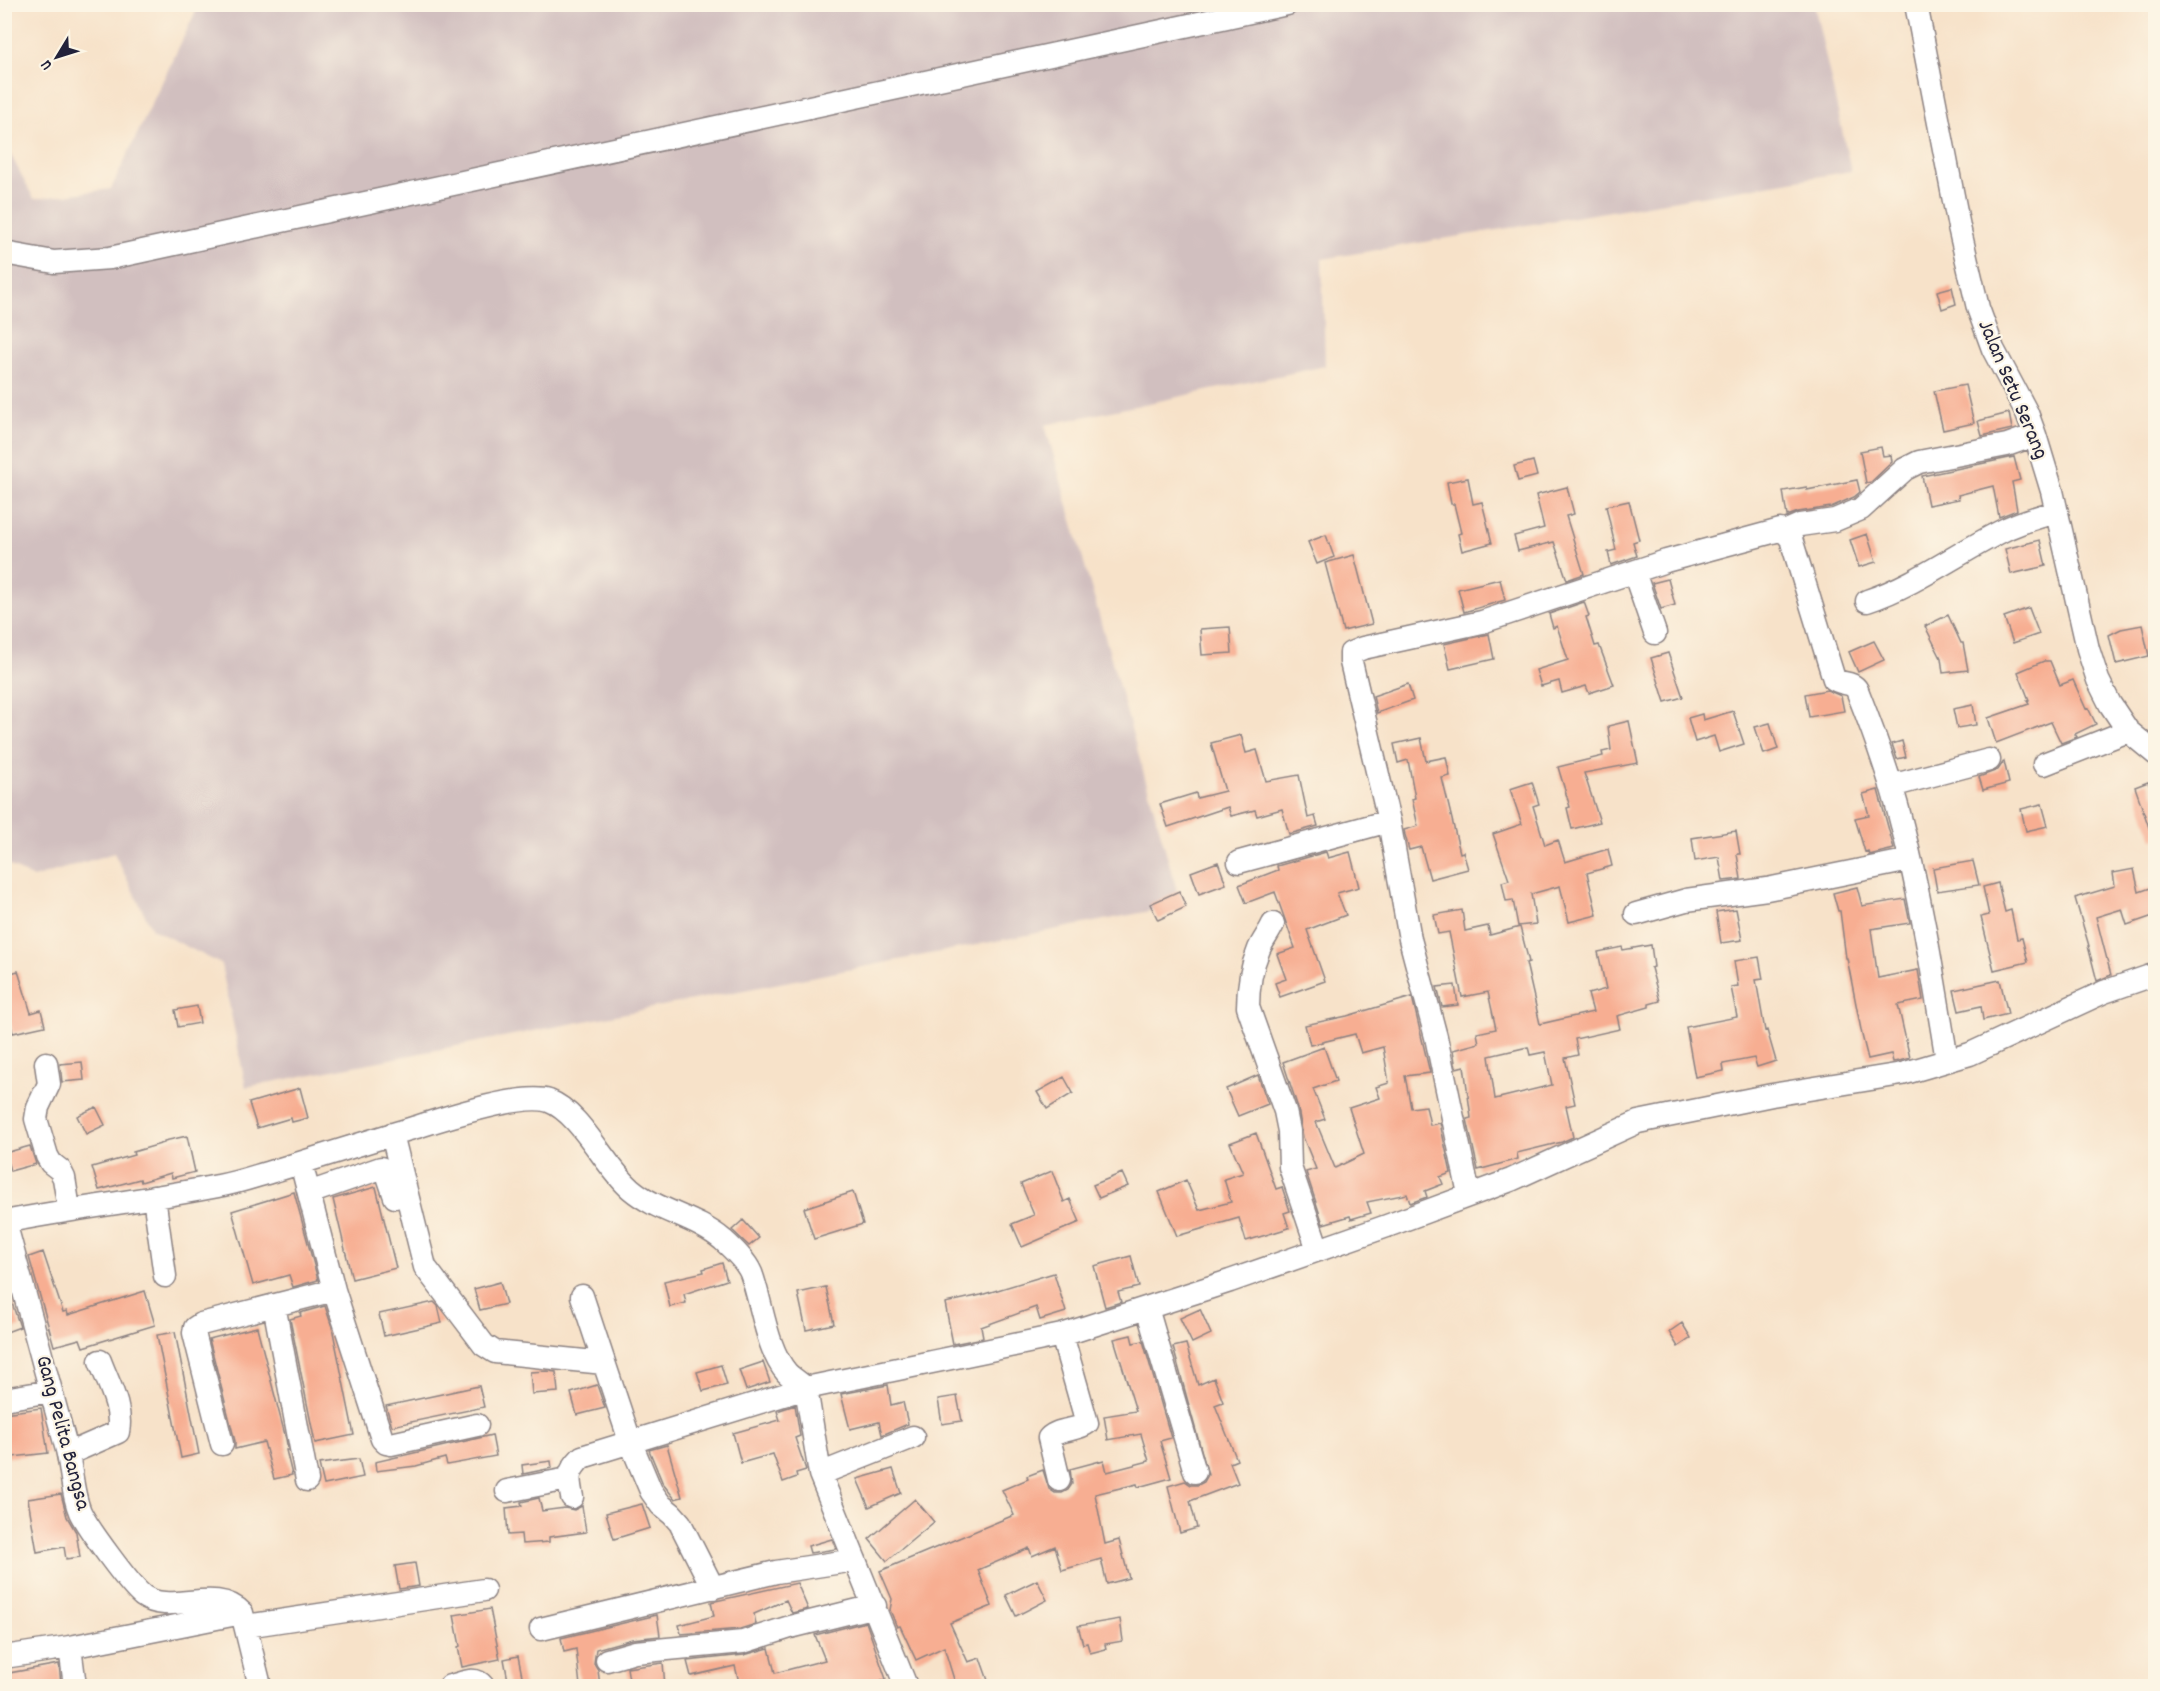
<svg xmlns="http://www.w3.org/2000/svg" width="2160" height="1691" font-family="Dekko,sans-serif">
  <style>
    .industrial { fill: #d1bfbf }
    .building { fill: #f7ae92; fill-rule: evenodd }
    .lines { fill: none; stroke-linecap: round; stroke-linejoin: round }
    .minor-casing { stroke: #8c8282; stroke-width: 25 }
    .minor { stroke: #fff; stroke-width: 22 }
    .labels { text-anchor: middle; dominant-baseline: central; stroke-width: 4.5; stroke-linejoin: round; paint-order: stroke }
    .street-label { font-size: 22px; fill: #22223b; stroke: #fcf5e5 }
  </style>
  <rect width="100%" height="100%" fill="#fcf5e5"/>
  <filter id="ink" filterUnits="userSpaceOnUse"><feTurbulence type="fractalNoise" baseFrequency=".0167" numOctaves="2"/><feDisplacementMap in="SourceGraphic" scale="12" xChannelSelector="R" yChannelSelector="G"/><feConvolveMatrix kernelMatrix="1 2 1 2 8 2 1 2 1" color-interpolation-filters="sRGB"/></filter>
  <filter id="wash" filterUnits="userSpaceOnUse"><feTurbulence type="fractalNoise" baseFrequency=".008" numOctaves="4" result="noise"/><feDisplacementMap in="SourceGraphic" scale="24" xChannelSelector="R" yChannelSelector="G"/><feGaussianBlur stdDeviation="1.35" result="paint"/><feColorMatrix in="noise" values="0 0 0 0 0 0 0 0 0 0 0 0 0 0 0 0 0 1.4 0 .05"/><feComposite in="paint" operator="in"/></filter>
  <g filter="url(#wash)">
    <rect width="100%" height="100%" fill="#f7e2c9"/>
    <path class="industrial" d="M 1814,4 L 1851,171 L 1322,259 L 1325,366 L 1045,425 L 1181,905 L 246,1087 L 221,964 L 152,929 L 114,853 L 33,878 L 5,863 L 4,142 L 34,199 L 111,189 L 199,5 Z"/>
    <g id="blocks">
      <path class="building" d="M 1952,287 L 1956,304 L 1942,309 L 1937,291 Z
        M 1965,385 L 1974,423 L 1943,430 L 1934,391 Z
        M 2009,413 L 2012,429 L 1982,436 L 1978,421 Z
        M 1881,447 L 1883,456 L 1891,455 L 1892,462 L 1871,482 L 1866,483 L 1860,451 Z
        M 2014,457 L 2020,480 L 2012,482 L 2017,510 L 1999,517 L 1993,486 L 1958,495 L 1959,499 L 1928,505 L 1922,476 Z
        M 1533,461 L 1537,476 L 1518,481 L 1514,466 Z
        M 1468,478 L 1473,504 L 1482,502 L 1492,543 L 1462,551 L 1458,534 L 1461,533 L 1454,504 L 1451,504 L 1447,482 Z
        M 1857,480 L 1860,492 L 1854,497 L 1831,507 L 1798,512 L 1787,516 L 1783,491 L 1807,487 L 1807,490 Z
        M 1567,487 L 1574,514 L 1566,516 L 1584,574 L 1567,580 L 1554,542 L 1518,551 L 1514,536 L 1544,528 L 1536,495 Z
        M 1629,501 L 1639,540 L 1633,542 L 1637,556 L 1611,565 L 1608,552 L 1616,550 L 1606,506 Z
        M 1867,534 L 1876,562 L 1859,567 L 1850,540 Z
        M 1326,535 L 1334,557 L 1317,564 L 1308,542 Z
        M 2040,540 L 2046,566 L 2011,574 L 2005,549 Z
        M 1354,555 L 1372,624 L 1343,631 L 1325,563 Z
        M 1500,579 L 1505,600 L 1464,612 L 1458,589 Z
        M 1668,579 L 1675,605 L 1661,609 L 1652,583 Z
        M 1584,602 L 1589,616 L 1586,617 L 1595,646 L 1599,645 L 1614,685 L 1589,693 L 1586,686 L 1562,693 L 1559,681 L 1541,686 L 1536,670 L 1568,660 L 1557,626 L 1553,628 L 1549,614 Z
        M 2029,608 L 2039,634 L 2013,643 L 2004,617 Z
        M 1948,615 L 1961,643 L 1963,643 L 1968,670 L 1943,673 L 1941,658 L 1925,626 Z
        M 2142,625 L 2149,656 L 2116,664 L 2109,635 L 2121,629 Z
        M 1230,627 L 1232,653 L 1202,655 L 1200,629 Z
        M 1489,634 L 1494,659 L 1450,669 L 1444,644 Z
        M 1874,641 L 1884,660 L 1858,672 L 1849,652 Z
        M 1668,653 L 1683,697 L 1665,702 L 1651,658 Z
        M 2044,661 L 2050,661 L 2060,685 L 2073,680 L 2086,709 L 2088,708 L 2096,724 L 2075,734 L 2077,737 L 2061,743 L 2051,722 L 1996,743 L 1988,718 L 2029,704 L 2027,701 L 2029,700 L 2018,672 Z
        M 1408,684 L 1413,700 L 1377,713 L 1373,696 Z
        M 1827,690 L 1841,696 L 1844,711 L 1809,717 L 1805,694 Z
        M 1973,705 L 1976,725 L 1957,728 L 1953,709 Z
        M 1733,711 L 1744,744 L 1719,752 L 1714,736 L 1695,742 L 1688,718 L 1702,714 L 1703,720 Z
        M 1629,721 L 1638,763 L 1584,773 L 1600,822 L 1572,829 L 1567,808 L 1570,807 L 1558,767 L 1603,756 L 1602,752 L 1611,750 L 1608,726 Z
        M 1770,723 L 1778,749 L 1764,754 L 1755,727 Z
        M 1241,735 L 1246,753 L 1257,750 L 1266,781 L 1299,775 L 1308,818 L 1315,816 L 1318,826 L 1289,834 L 1282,809 L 1257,816 L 1255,810 L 1231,816 L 1228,807 L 1168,827 L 1160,804 L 1196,793 L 1197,798 L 1225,791 L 1211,743 Z
        M 1421,738 L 1426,761 L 1446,757 L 1450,776 L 1442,778 L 1460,853 L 1463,852 L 1468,869 L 1430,879 L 1421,847 L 1409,850 L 1405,835 L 1404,830 L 1418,826 L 1412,799 L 1415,798 L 1408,760 L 1398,763 L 1394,744 Z
        M 1902,741 L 1906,757 L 1897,759 L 1892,744 Z
        M 2004,761 L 2009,783 L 1983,790 L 1979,777 L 1998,770 Z
        M 1532,782 L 1539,804 L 1533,806 L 1545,845 L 1558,840 L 1565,862 L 1608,849 L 1612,866 L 1587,873 L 1597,915 L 1569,922 L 1560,886 L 1531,894 L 1536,924 L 1518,926 L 1513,900 L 1506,901 L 1502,882 L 1509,880 L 1493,834 L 1522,824 L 1510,789 Z
        M 2148,782 L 2156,799 L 2156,839 L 2153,839 L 2135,787 Z
        M 1878,790 L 1894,849 L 1869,855 L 1868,851 L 1865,852 L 1855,818 L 1869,815 L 1863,794 Z
        M 2042,804 L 2048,826 L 2026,831 L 2021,809 Z
        M 1736,831 L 1740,854 L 1737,854 L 1741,879 L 1723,881 L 1719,857 L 1695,861 L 1692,838 Z
        M 1326,852 L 1328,858 L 1350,852 L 1359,887 L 1337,893 L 1346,915 L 1307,930 L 1325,981 L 1280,997 L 1275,983 L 1286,979 L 1277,954 L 1295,948 L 1284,917 L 1275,892 L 1246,903 L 1239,885 L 1278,870 L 1277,866 Z
        M 1973,861 L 1979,885 L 1937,891 L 1933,868 Z
        M 1218,862 L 1226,884 L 1199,894 L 1191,872 Z
        M 2134,869 L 2139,892 L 2156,886 L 2156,915 L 2127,925 L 2122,909 L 2096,917 L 2111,975 L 2097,981 L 2088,946 L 2089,946 L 2075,898 L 2115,886 L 2113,873 Z
        M 1998,883 L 2005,912 L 2011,910 L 2017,939 L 2022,938 L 2028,962 L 1994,970 L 1981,917 L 1989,915 L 1983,887 Z
        M 1857,887 L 1862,906 L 1905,899 L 1910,923 L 1871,929 L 1878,978 L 1918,970 L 1923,1000 L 1898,1005 L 1910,1058 L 1899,1061 L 1893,1062 L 1891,1054 L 1868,1059 L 1862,1035 L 1847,958 L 1846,958 L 1840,911 L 1838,911 L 1833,893 Z
        M 1179,891 L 1186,907 L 1158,920 L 1150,904 Z
        M 1736,909 L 1742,940 L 1721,943 L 1716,912 Z
        M 1462,910 L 1465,931 L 1488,926 L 1490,935 L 1520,927 L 1529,962 L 1526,963 L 1540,1024 L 1593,1012 L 1588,994 L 1606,989 L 1598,952 L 1622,947 L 1623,950 L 1651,945 L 1654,967 L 1651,968 L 1660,1001 L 1649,1004 L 1649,1007 L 1617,1016 L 1620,1029 L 1575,1039 L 1578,1055 L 1565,1058 L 1575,1104 L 1566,1106 L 1573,1137 L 1562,1142 L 1517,1153 L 1518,1159 L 1478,1170 L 1467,1119 L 1471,1118 L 1464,1066 L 1456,1068 L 1453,1050 L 1479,1043 L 1477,1033 L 1496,1029 L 1488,992 L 1462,997 L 1449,932 L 1438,934 L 1434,915 ZM 1528,1047 L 1530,1055 L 1545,1052 L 1552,1085 L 1495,1099 L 1489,1056 Z
        M 1759,957 L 1763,979 L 1756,980 L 1765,1031 L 1767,1030 L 1776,1061 L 1757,1067 L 1754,1058 L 1723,1064 L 1724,1071 L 1695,1077 L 1686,1027 L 1737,1017 L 1731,987 L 1738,986 L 1734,961 Z
        M 18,971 L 31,1013 L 41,1010 L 45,1026 L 13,1033 L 4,999 L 4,975 Z
        M 2000,980 L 2008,1014 L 1983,1020 L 1981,1006 L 1959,1011 L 1954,990 Z
        M 1455,985 L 1458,1005 L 1442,1007 L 1437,987 Z
        M 1412,997 L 1430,1073 L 1405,1076 L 1411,1108 L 1426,1106 L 1430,1125 L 1440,1123 L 1451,1173 L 1440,1177 L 1443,1184 L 1425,1191 L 1427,1197 L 1410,1203 L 1407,1194 L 1367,1202 L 1371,1213 L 1351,1219 L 1350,1216 L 1323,1224 L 1306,1172 L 1316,1169 L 1303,1137 L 1298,1108 L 1283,1062 L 1324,1047 L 1336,1081 L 1313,1089 L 1325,1119 L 1316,1122 L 1335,1168 L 1364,1154 L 1349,1108 L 1380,1098 L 1376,1087 L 1389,1083 L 1383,1047 L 1361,1053 L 1355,1034 L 1310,1045 L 1305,1025 L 1347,1016 Z
        M 197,1006 L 200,1023 L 178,1027 L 175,1010 Z
        M 82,1062 L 84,1080 L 62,1082 L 60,1064 Z
        M 1258,1075 L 1268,1104 L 1238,1116 L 1226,1089 Z
        M 1064,1077 L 1073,1093 L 1047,1109 L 1037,1092 Z
        M 300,1088 L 308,1118 L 292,1122 L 291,1118 L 257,1128 L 249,1103 Z
        M 96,1107 L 105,1125 L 86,1134 L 77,1116 Z
        M 1256,1133 L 1276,1189 L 1282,1187 L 1290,1211 L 1284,1213 L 1289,1228 L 1246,1241 L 1239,1218 L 1177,1236 L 1159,1192 L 1186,1180 L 1199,1210 L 1231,1202 L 1224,1179 L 1243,1173 L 1230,1143 Z
        M 187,1136 L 195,1172 L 172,1178 L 171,1173 L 141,1182 L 140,1179 L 99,1190 L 92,1167 L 134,1155 L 133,1152 L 164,1143 L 164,1141 Z
        M 30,1146 L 36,1164 L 10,1171 L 5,1153 Z
        M 1052,1171 L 1064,1202 L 1070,1199 L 1080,1222 L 1022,1247 L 1012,1224 L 1034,1215 L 1021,1184 Z
        M 1122,1173 L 1128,1186 L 1099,1198 L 1093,1185 Z
        M 376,1187 L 396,1268 L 352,1279 L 333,1199 Z
        M 294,1192 L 318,1280 L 293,1287 L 289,1275 L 253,1285 L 232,1211 Z
        M 853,1192 L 863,1224 L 814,1239 L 804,1208 Z
        M 743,1220 L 759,1238 L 749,1246 L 732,1230 Z
        M 43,1252 L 63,1312 L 67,1311 L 68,1315 L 145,1291 L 155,1325 L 83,1347 L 80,1339 L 54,1346 L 29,1257 Z
        M 1131,1256 L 1139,1287 L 1118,1292 L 1121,1302 L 1105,1307 L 1094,1266 Z
        M 722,1263 L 727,1280 L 684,1294 L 686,1303 L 670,1307 L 664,1281 L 704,1272 L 703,1269 Z
        M 1054,1273 L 1066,1312 L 1040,1320 L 1036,1307 L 981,1327 L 983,1338 L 953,1344 L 945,1303 L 981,1295 Z
        M 500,1282 L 506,1304 L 480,1310 L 474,1289 Z
        M 826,1287 L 834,1324 L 806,1330 L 798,1293 Z
        M 4,1288 L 7,1288 L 20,1327 L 4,1333 Z
        M 434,1302 L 438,1306 L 442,1323 L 384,1336 L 379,1314 Z
        M 325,1306 L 332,1327 L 354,1435 L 315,1443 L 290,1319 L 301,1316 L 300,1313 Z
        M 1200,1309 L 1211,1334 L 1192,1343 L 1180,1318 Z
        M 1682,1323 L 1691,1338 L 1678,1347 L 1669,1332 Z
        M 257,1327 L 286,1439 L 288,1450 L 286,1450 L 292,1475 L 274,1479 L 264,1442 L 235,1449 L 235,1441 L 209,1339 Z
        M 175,1332 L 199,1454 L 181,1458 L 157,1335 Z
        M 1131,1335 L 1133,1343 L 1143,1341 L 1171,1438 L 1160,1441 L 1171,1478 L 1138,1487 L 1137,1484 L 1095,1494 L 1105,1544 L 1119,1540 L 1129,1578 L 1107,1584 L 1101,1559 L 1062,1570 L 1055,1546 L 1032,1556 L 1029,1548 L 978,1570 L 992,1606 L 950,1623 L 968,1662 L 980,1658 L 990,1686 L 956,1686 L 944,1647 L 916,1660 L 900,1626 L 897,1627 L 890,1610 L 892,1599 L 880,1571 L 1014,1515 L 1002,1490 L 1028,1479 L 1027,1476 L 1043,1470 L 1049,1489 L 1055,1493 L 1062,1493 L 1068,1490 L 1072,1484 L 1070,1469 L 1104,1460 L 1107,1472 L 1149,1461 L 1141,1434 L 1108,1440 L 1104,1416 L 1136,1411 L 1114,1339 Z
        M 1186,1344 L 1198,1385 L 1214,1378 L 1223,1402 L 1215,1405 L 1237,1460 L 1230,1463 L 1238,1483 L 1190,1501 L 1197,1528 L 1180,1533 L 1168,1486 L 1185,1481 L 1191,1485 L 1198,1485 L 1204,1482 L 1208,1475 L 1173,1347 Z
        M 763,1362 L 770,1382 L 746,1390 L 739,1370 Z
        M 721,1365 L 727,1385 L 703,1391 L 697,1372 Z
        M 547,1371 L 556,1372 L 558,1392 L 532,1394 L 530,1372 Z
        M 597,1385 L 605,1408 L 577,1415 L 571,1393 Z
        M 888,1385 L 891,1405 L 903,1402 L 908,1424 L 882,1435 L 879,1422 L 850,1429 L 841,1394 Z
        M 479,1386 L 484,1407 L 392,1426 L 386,1406 Z
        M 957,1396 L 962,1421 L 942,1424 L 938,1399 Z
        M 795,1405 L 800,1436 L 795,1438 L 806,1470 L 796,1473 L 797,1477 L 783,1482 L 773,1454 L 741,1463 L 733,1433 L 780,1420 L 777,1411 Z
        M 41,1408 L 48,1453 L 4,1458 L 4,1413 Z
        M 492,1435 L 496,1456 L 447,1465 L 445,1458 L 416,1466 L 376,1471 L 375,1462 Z
        M 667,1445 L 682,1497 L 675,1499 L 663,1484 L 649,1450 Z
        M 359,1459 L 363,1477 L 324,1485 L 319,1464 Z
        M 551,1461 L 552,1468 L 523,1474 L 522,1465 Z
        M 893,1469 L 901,1493 L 869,1507 L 857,1479 Z
        M 61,1494 L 67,1517 L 76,1532 L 80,1557 L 66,1559 L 64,1547 L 37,1552 L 28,1499 Z
        M 539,1498 L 542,1511 L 565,1508 L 574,1510 L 582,1506 L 586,1532 L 549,1537 L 549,1542 L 522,1544 L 521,1534 L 508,1535 L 506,1508 L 522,1506 L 521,1502 Z
        M 915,1499 L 934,1522 L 887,1561 L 869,1539 Z
        M 642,1504 L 650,1528 L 614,1539 L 606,1513 Z
        M 832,1539 L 836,1549 L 810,1553 L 808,1546 Z
        M 415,1563 L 419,1586 L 399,1589 L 395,1566 Z
        M 1037,1580 L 1047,1600 L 1016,1616 L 1006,1595 Z
        M 797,1583 L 808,1609 L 792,1613 L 786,1600 L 754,1614 L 756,1624 L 740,1629 L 681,1634 L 679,1625 L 714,1616 L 711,1602 Z
        M 490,1609 L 500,1659 L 462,1667 L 458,1647 L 460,1646 L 454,1615 Z
        M 657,1615 L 660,1636 L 632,1639 L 596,1649 L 594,1663 L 598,1670 L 600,1686 L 580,1686 L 576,1649 L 564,1652 L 561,1638 Z
        M 1120,1619 L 1123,1641 L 1105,1644 L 1106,1649 L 1090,1653 L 1087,1643 L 1083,1644 L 1078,1626 Z
        M 866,1622 L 886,1679 L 867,1686 L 740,1686 L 735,1666 L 691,1676 L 687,1661 L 744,1655 L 769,1648 L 775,1673 L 825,1660 L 815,1635 Z
        M 518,1656 L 524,1686 L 509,1686 L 504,1659 Z
        M 663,1663 L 665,1686 L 630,1686 L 627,1668 Z
        M 59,1664 L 61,1685 L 4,1686 L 4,1674 Z"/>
    </g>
  </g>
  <g filter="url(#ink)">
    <use href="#blocks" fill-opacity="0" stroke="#8c8282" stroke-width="1.5"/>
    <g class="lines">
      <defs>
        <path id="minor" d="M 1916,4 L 1959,227 L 1978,308 L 1993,349 L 2027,413 L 2035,435 L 2052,491 L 2088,649 L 2098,680 L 2110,704 L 2128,731 L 2156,754
          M 4,253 L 54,262 L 110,258 L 1287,4
          M 1784,532 L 1800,525 L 1835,520 L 1861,509 L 1905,469 L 1919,462 L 2007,445 L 2035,435
          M 1634,572 L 1655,633
          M 1867,601 C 1918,584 1960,551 2008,528 C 2024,521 2040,516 2057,512
          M 2044,764 L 2128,731
          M 1891,786 L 1989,760
          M 1239,862 L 1389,821
          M 1636,914 L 1686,900 L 1767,889 L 1910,860
          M 1273,924 C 1269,933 1263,940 1259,949 C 1251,968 1248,987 1248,1007 L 1285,1111 L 1289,1131 L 1290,1167 L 1318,1250
          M 46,1063 L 49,1084 L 38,1107 L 36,1119 L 47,1156 L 51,1163 L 60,1170 L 64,1178 L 69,1209
          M 392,1134 L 425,1267 L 484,1345 L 495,1352 L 604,1363
          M 301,1163 L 334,1290 L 382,1439 L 386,1443 L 391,1444 L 477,1425
          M 309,1193 L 381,1168 L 387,1173 L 395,1197
          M 1469,1194 L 1436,1037 L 1410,939 L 1389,821 L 1351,662 L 1351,653 L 1363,648 L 1482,622 L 1666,561 L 1780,530 L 1787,534 L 1791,539 L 1834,679 C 1841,685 1852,681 1857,690 C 1874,733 1891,779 1902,825 C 1922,902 1934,982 1947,1060
          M 154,1197 L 165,1276
          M 4,1222 C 75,1208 147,1200 218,1186 C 236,1183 253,1177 270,1172 C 318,1158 365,1142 413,1128 C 442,1119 522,1092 549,1101 C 581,1113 604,1166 631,1189 C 658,1212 696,1217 723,1240 C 733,1249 746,1261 751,1273 C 762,1302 766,1349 787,1373 C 792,1378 800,1383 806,1388 L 820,1474 L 906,1686
          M 5,1222 C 26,1298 46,1374 67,1450 C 72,1471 72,1493 80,1512 C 87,1527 130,1586 143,1596 C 170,1616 216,1585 242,1613
          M 582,1296 L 630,1441 L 651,1491 L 661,1505 L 672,1514 L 680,1523 L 713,1588
          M 274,1305 L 307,1480
          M 1147,1308 L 1195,1472
          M 4,1399 L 51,1391
          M 222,1444 L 194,1333 L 195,1328 L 201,1324 L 334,1290
          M 68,1454 L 118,1432 C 123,1408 108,1383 100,1361
          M 820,1474 L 913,1437
          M 1059,1480 L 1049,1438 C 1059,1428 1077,1431 1087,1423 L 1062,1335
          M 507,1491 L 568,1479
          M 572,1497 C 568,1478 567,1472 582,1457 L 806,1388 L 1062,1335 L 1230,1281 L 1387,1226 L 1511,1180 L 1638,1122 L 1772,1095 L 1902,1074 L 1970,1054 L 2104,992 L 2156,974
          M 242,1613 L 260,1686
          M 246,1626 L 484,1590
          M 541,1629 L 776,1572 L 855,1560
          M 70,1647 L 75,1686
          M 4,1657 L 70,1647 L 242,1613
          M 607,1660 L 635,1652 L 743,1642 L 790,1627 L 875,1606
          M 450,1686 C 461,1684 475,1675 483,1686"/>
      </defs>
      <use href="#minor" class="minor-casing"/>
      <use href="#minor" class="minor"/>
    </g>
  </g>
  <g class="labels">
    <g class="street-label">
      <text transform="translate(2012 390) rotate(67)">Jalan Setu Serang</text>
      <text transform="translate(62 1433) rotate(75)">Gang Pelita Bangsa</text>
    </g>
  </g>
  <rect width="2160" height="1691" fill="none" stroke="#fcf5e5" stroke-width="24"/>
  <g transform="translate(57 57) rotate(232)" stroke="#fcf5e5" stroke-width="4.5" paint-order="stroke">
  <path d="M0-4.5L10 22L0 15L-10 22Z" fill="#22223b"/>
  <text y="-9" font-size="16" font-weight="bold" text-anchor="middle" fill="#22223b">U</text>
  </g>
</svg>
